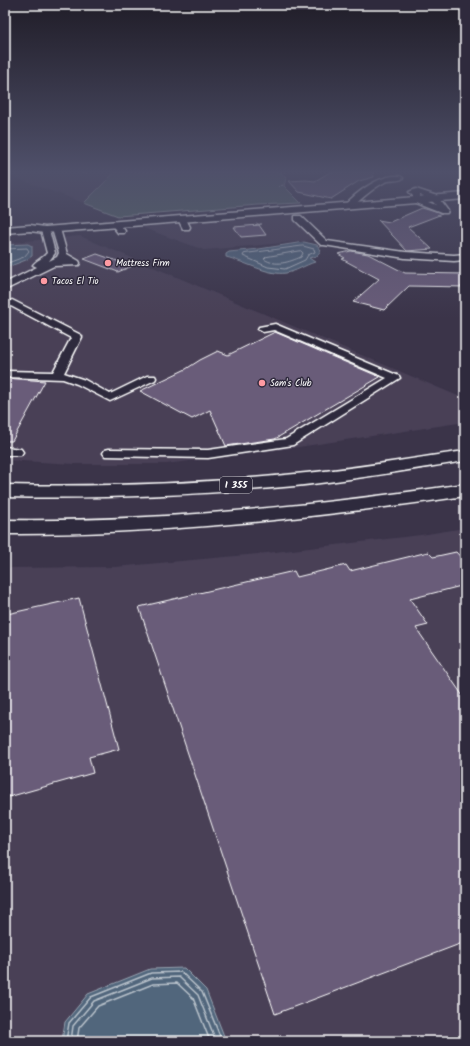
<svg xmlns="http://www.w3.org/2000/svg" width="470" height="1046" font-family="Kalam,sans-serif">
  <style>
    .built { fill: #494057 }
    .green { fill: #546a66; stroke: #aab4b2 }
    .water { fill: #51667c; stroke: #97a3b0 }
    .lines { fill: none; stroke-linecap: round; stroke-linejoin: round }
    .shore-far1 { stroke: #b9c2cb; stroke-width: 1 }
    .shore { stroke: #b9c2cb; stroke-width: 1.5 }
    .building { fill: #695c79; stroke: #fff }
    .minor-casing { stroke: #fff; stroke-width: 3 }
    .major-casing { stroke: #fff; stroke-width: 3 }
    .highway-casing { stroke: #fff; stroke-width: 3 }
    .path { stroke: #fff; stroke-width: 1; stroke-dasharray: 2 1.5; stroke-linecap: butt }
    .minor { fill: #2f2a3d; fill-rule: evenodd }
    .major { fill: #2f2a3d; fill-rule: evenodd }
    .highway { fill: #2f2a3d; fill-rule: evenodd }
    .poi-dot { fill: #ff9aa2; stroke: #2f2a3d; stroke-width: 1.5 }
    .labels { text-anchor: middle; dominant-baseline: central; stroke-width: 3; stroke-linejoin: round; paint-order: stroke }
    .far-poi-label { font-size: 9px; fill: #fff; stroke: #2f2a3d; text-anchor: start }
    .shield { fill: #2f2a3d; stroke: #c1bfc5; stroke-width: 1 }
    .shield-label { font-size: 10px; font-weight: bold; fill: #fff }
  </style>
  <rect width="100%" height="100%" fill="#3b3449"/>
  <filter id="ink" filterUnits="userSpaceOnUse"><feTurbulence type="fractalNoise" baseFrequency=".025" numOctaves="2"/><feDisplacementMap in="SourceGraphic" scale="8" xChannelSelector="R" yChannelSelector="G"/><feConvolveMatrix kernelMatrix="1 2 1 2 8 2 1 2 1" color-interpolation-filters="sRGB"/></filter>
  <g filter="url(#ink)">
    <path class="built" d="M 5,172 L 115,172 L 84,203 L 5,174 Z
      M 292,214 L 316,240 L 204,250 L 141,227 Z
      M 80,236 L 465,399 L 465,422 L 285,449 L 166,464 L 75,464 L 5,460 L 5,243 Z
      M 465,528 L 465,1041 L 5,1041 L 5,568 L 115,567 L 258,554 L 421,535 Z"/>
    <path class="green" d="M 115,172 L 280,172 L 286,178 L 284,186 L 301,203 L 258,205 L 118,216 L 84,203 Z"/>
    <path class="water" d="M 304,242 L 317,245 L 321,250 L 317,256 L 309,258 L 315,262 C 305,265 295,272 286,273 C 269,276 243,261 226,257 L 226,254 L 229,252 L 259,249 Z
      M 28,244 L 32,246 L 32,256 L 26,260 L 5,268 L 5,245 Z
      M 184,968 L 206,990 L 226,1041 L 62,1041 L 65,1022 L 88,994 L 150,969 Z"/>
    <g class="lines">
      <path class="shore-far1" d="M 303,246 L 314,249 L 315,252 L 308,255 L 305,260 L 285,269 L 268,267 L 243,256 L 244,254 Z
        M 5,249 L 27,248 L 29,251 L 24,257 L 5,264
        M 301,251 L 303,253 L 301,257 C 289,262 276,267 264,259 L 266,257 Z"/>
      <path class="shore" d="M 66,1041 L 69,1023 L 91,997 L 151,973 L 181,972 L 202,992 L 222,1041
        M 71,1041 L 73,1026 L 94,1001 L 152,978 L 179,977 L 198,995 L 216,1041
        M 77,1041 L 79,1028 L 98,1006 L 153,984 L 177,983 L 193,998 L 210,1041"/>
    </g>
    <path class="building" d="M 330,172 L 373,172 L 374,177 L 359,181 L 331,199 L 299,192 L 289,181 L 306,180 L 315,181 Z
      M 422,208 L 442,214 L 408,227 L 432,249 L 407,251 L 378,220 L 390,222 Z
      M 259,225 L 266,235 L 241,237 L 234,227 Z
      M 351,251 L 368,254 L 405,273 L 465,274 L 465,287 L 409,286 L 384,310 L 353,302 L 379,279 L 342,259 L 345,258 L 338,254 Z
      M 97,254 L 132,266 L 118,272 L 84,259 Z
      M 275,332 L 380,377 L 275,439 L 226,446 L 210,410 L 192,419 L 140,391 L 186,369 L 200,360 L 218,351 L 228,355 Z
      M 5,378 L 45,381 L 12,441 L 5,441 Z
      M 428,552 L 433,557 L 456,552 L 465,562 L 465,585 L 410,599 L 428,625 L 416,628 L 465,699 L 465,942 L 275,1014 L 139,607 L 294,571 L 297,577 L 346,565 L 350,571 Z
      M 79,598 L 119,749 L 89,757 L 93,773 L 5,798 L 5,625 L 8,624 L 7,614 Z"/>
    <g class="lines">
      <defs>
        <path id="minor" d="M 393,176 L 400,176 L 403,178 C 399,182 391,179 385,182 C 373,188 362,198 352,207 L 346,207 L 345,205 C 357,192 376,178 393,176 Z
          M 416,189 L 437,196 L 448,211 L 447,213 L 441,213 L 413,202 L 413,196 L 409,192 ZM 420,195 L 431,200 L 436,205 L 420,199 Z
          M 295,216 L 301,216 L 327,241 L 405,252 L 454,255 L 465,254 L 465,260 L 454,261 L 405,258 L 324,245 L 321,245 L 295,220 Z
          M 179,217 L 185,217 L 190,227 L 189,229 L 183,229 L 178,219 Z
          M 112,222 L 118,222 L 125,231 L 124,233 L 118,233 L 111,224 Z
          M 53,227 L 59,227 L 60,229 L 67,254 L 79,261 L 80,263 L 79,265 L 54,266 L 5,290 L 5,283 L 37,267 L 33,265 C 37,260 42,259 47,253 L 41,230 L 42,228 L 48,228 L 49,230 L 55,253 L 49,261 L 57,257 L 59,253 L 52,229 Z
          M 12,300 L 81,335 L 82,337 L 64,373 L 85,380 L 110,394 L 147,376 L 155,376 L 156,378 L 155,380 L 110,401 L 77,384 L 63,379 L 5,377 L 5,371 L 53,372 L 71,338 L 9,305 L 7,303 Z
          M 275,324 L 399,376 L 400,378 L 293,445 L 208,458 L 105,456 L 103,453 L 105,450 L 109,449 L 208,450 L 286,439 L 387,378 L 274,330 L 263,332 L 258,329 L 259,327 Z
          M 5,447 L 21,449 L 23,452 L 21,455 L 5,455 Z"/>
        <path id="major" d="M 465,193 L 465,199 L 45,233 L 30,231 L 5,233 L 5,227 L 30,225 L 45,227 Z"/>
        <path id="highway" d="M 465,451 L 465,461 C 408,470 352,480 295,486 C 198,495 102,499 5,497 L 5,485 C 102,487 198,484 295,474 C 352,469 408,459 465,451 Z
          M 465,484 L 465,496 C 313,518 159,535 5,534 L 5,520 C 159,522 313,506 465,484 Z"/>
      </defs>
      <use href="#minor" class="minor-casing"/>
      <use href="#major" class="major-casing"/>
      <use href="#highway" class="highway-casing"/>
      <path class="path" d="M 280,172 L 285,172
        M 82,173 L 87,173
        M 278,187 L 283,185
        M 255,225 L 262,224 L 256,224"/>
      <use href="#minor" class="minor"/>
      <use href="#major" class="major"/>
      <use href="#highway" class="highway"/>
    </g>
  </g>
  <linearGradient id="sky" x2="0" y2="1"><stop stop-color="#201d28"/><stop offset="0.54" stop-color="#4f506a"/><stop offset="1" stop-color="#4f506a" stop-opacity="0"/></linearGradient>
  <rect width="470" height="318" fill="url(#sky)"/>
  <g class="poi-dot">
    <circle cx="108" cy="263" r="4"/>
    <circle cx="44" cy="281" r="4"/>
    <circle cx="262" cy="383" r="4"/>
  </g>
  <g class="labels">
    <g class="far-poi-label">
      <text x="116" y="263">Mattress Firm</text>
      <text x="52" y="281">Tacos El Tio</text>
      <text x="270" y="383">Sam's Club</text>
    </g>
    <rect class="shield" x="220" y="477" width="32" height="16" rx="3"/>
    <g class="shield-label">
      <text x="236" y="485">I 355</text>
    </g>
  </g>
  <rect width="470" height="1046" fill="none" stroke="#2f2a3d" stroke-width="20"/>
  <rect x="10" y="10" width="450" height="1026" fill="none" stroke="#fff" stroke-width="1.5" filter="url(#ink)"/>
</svg>
